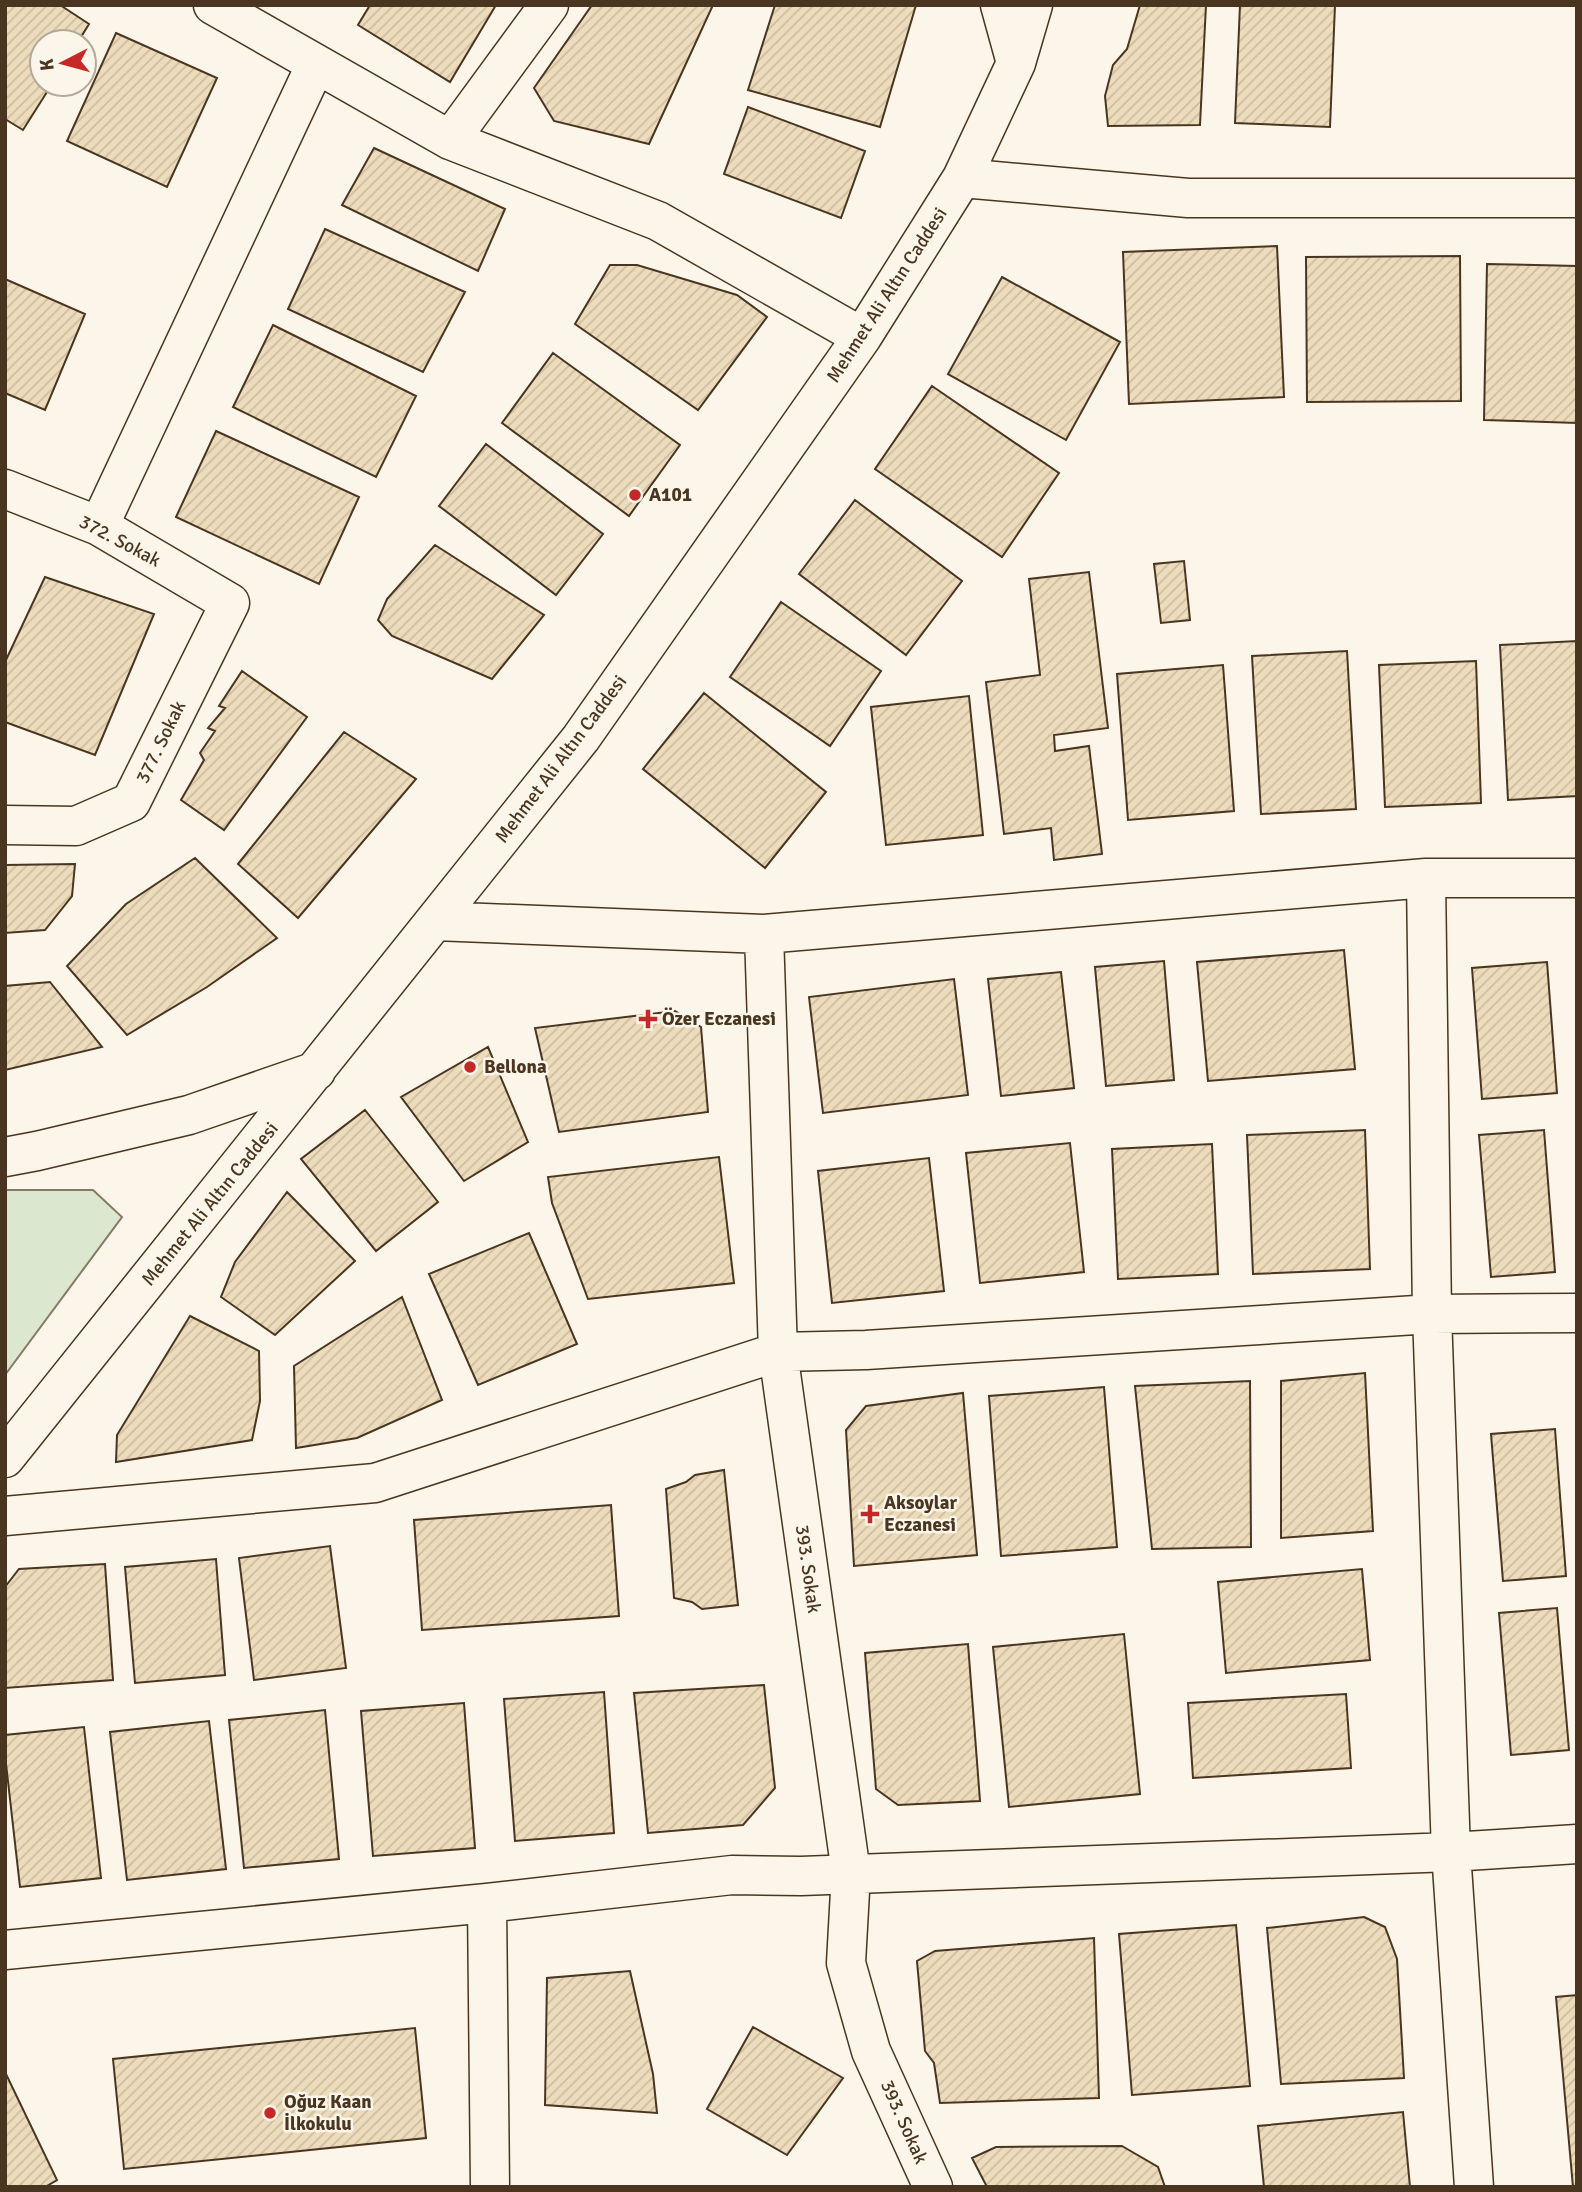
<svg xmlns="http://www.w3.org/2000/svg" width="1582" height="2192" font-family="Signika,sans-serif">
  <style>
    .park { fill: #dce7d0; stroke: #887966; stroke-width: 2 }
    .building { fill: url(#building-hatch); stroke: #4a3520; stroke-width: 2 }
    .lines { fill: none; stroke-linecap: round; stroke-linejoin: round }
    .minor-casing { stroke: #4a3520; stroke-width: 41 }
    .minor { stroke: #fbf6e9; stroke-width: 38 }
    .poi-dot { fill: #c62828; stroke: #fbf6e9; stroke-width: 2.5 }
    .labels { text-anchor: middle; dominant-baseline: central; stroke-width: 5; stroke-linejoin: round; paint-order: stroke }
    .street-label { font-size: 19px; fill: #4a3520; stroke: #fbf6e9 }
    .poi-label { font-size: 19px; font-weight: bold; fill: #4a3520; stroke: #fbf6e9; text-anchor: start }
  </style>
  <defs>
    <pattern id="building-hatch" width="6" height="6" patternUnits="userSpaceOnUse" patternTransform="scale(1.75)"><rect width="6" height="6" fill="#ecdcbc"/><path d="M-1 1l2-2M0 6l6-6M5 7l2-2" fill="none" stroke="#ccbda1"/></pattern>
  </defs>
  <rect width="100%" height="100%" fill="#fbf6e9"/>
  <path class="park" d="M 5,1190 L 93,1190 L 122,1217 L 5,1375 Z"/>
  <path class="building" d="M 5,5 L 60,5 L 89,24 L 78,42 L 42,42 L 42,84 L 52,84 L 23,130 L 5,119 Z
    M 370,5 L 496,5 L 450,82 L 358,25 Z
    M 592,5 L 713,5 L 649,144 L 554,121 L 534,88 Z
    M 775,5 L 916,5 L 880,127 L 748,90 Z
    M 1140,5 L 1206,5 L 1200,125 L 1108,126 L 1105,96 L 1113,65 L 1127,49 Z
    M 1240,5 L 1335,5 L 1330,127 L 1235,123 Z
    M 116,33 L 217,78 L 167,187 L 67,141 Z
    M 748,107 L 865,151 L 841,218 L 724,174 Z
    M 374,148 L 505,209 L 478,271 L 342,205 Z
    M 325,229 L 465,292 L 423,372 L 288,309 Z
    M 1277,246 L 1284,397 L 1129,404 L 1123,252 Z
    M 1460,256 L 1461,401 L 1307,402 L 1306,257 Z
    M 1487,264 L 1577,266 L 1577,423 L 1484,420 Z
    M 610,265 L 637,265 L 737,295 L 767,317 L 698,410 L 575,324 Z
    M 1002,277 L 1120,342 L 1066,440 L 948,374 Z
    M 5,279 L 85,314 L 45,410 L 5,393 Z
    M 273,325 L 416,396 L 376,477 L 233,407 Z
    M 553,353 L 680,445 L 629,516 L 502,423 Z
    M 932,386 L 1059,473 L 1002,557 L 875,469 Z
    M 216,431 L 359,497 L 319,584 L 176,517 Z
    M 486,444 L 603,534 L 556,595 L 439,506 Z
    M 855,500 L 962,581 L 906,655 L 799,574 Z
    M 435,545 L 544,615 L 492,679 L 392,636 L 378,620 L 387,599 Z
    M 1184,561 L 1190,620 L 1161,623 L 1154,564 Z
    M 1089,572 L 1108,728 L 1054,735 L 1055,751 L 1089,746 L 1102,854 L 1054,860 L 1051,828 L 1004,834 L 986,682 L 1040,675 L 1029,579 Z
    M 45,577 L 154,614 L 95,755 L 5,722 L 5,662 Z
    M 781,602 L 881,671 L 830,746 L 730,677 Z
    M 1577,641 L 1577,796 L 1508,800 L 1500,645 Z
    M 1347,651 L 1356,809 L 1261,814 L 1252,656 Z
    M 1476,661 L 1481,803 L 1385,807 L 1379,665 Z
    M 1223,665 L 1234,811 L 1128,820 L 1117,674 Z
    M 242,671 L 307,717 L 224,830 L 181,800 L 204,760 L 200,753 L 215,731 L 208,728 L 225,708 L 219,706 Z
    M 704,693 L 826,792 L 765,868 L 643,769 Z
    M 969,696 L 983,835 L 886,845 L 871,707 Z
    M 344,732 L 416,779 L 298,918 L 238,864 Z
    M 195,858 L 277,938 L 207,987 L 127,1035 L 67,966 L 126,904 Z
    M 75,864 L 72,896 L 45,930 L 5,933 L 5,865 Z
    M 1344,950 L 1355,1069 L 1208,1081 L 1197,962 Z
    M 1164,961 L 1174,1080 L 1106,1086 L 1095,967 Z
    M 1547,962 L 1557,1093 L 1482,1099 L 1472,968 Z
    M 1061,972 L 1074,1088 L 1001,1096 L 988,979 Z
    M 954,979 L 968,1095 L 823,1113 L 809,997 Z
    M 50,982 L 102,1047 L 5,1070 L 5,986 Z
    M 675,1011 L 701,1027 L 708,1112 L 559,1132 L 535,1028 Z
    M 488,1047 L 528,1142 L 464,1181 L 401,1097 Z
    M 365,1110 L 438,1202 L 376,1251 L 301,1159 Z
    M 1365,1130 L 1370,1269 L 1253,1274 L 1247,1135 Z
    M 1544,1130 L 1555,1272 L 1491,1277 L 1479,1135 Z
    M 1070,1143 L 1084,1272 L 980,1283 L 966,1153 Z
    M 1212,1144 L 1218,1274 L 1118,1279 L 1112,1149 Z
    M 719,1157 L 734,1283 L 588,1299 L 552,1203 L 548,1177 Z
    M 929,1158 L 944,1291 L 832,1303 L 818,1171 Z
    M 287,1192 L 355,1261 L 275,1335 L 221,1297 L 235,1262 Z
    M 529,1233 L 577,1344 L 478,1385 L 429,1274 Z
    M 402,1297 L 442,1400 L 357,1438 L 296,1448 L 294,1366 Z
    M 190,1316 L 259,1351 L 260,1401 L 252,1440 L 116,1462 L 117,1435 Z
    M 1365,1373 L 1373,1531 L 1281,1538 L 1281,1381 Z
    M 1250,1381 L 1251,1547 L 1152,1549 L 1135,1386 Z
    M 1104,1387 L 1117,1547 L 1001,1556 L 989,1396 Z
    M 963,1393 L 977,1555 L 854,1566 L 846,1430 L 866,1406 Z
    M 1555,1429 L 1566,1576 L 1503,1581 L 1491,1434 Z
    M 724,1470 L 738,1605 L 702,1609 L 692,1602 L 674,1598 L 666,1489 L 686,1482 L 695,1475 Z
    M 611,1505 L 619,1616 L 422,1630 L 414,1520 Z
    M 330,1546 L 346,1668 L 254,1680 L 239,1558 Z
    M 216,1559 L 225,1675 L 135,1683 L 125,1567 Z
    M 105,1564 L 113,1680 L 5,1688 L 5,1587 L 19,1569 Z
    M 1362,1569 L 1370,1660 L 1226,1673 L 1218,1582 Z
    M 1557,1608 L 1569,1750 L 1511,1755 L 1499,1613 Z
    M 1124,1634 L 1140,1794 L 1009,1807 L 993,1647 Z
    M 968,1644 L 980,1801 L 898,1805 L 876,1789 L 865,1653 Z
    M 764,1685 L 775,1788 L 743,1825 L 648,1833 L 634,1693 Z
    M 604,1692 L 614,1833 L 515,1841 L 504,1699 Z
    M 1346,1694 L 1351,1768 L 1193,1778 L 1188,1703 Z
    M 464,1703 L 475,1848 L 373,1856 L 361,1711 Z
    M 325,1710 L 339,1859 L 244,1868 L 229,1720 Z
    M 209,1721 L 226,1869 L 127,1880 L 110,1732 Z
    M 84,1727 L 101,1878 L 20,1887 L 5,1755 L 5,1735 Z
    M 1364,1917 L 1385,1927 L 1397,1959 L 1404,2078 L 1281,2084 L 1267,1928 Z
    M 1236,1925 L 1250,2086 L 1132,2095 L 1119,1934 Z
    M 1094,1938 L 1099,2098 L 940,2103 L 934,2063 L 925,2051 L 917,1961 L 935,1951 Z
    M 630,1971 L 653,2074 L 657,2113 L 545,2105 L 547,1978 Z
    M 1577,1995 L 1577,2187 L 1573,2187 L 1556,1997 Z
    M 753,2027 L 843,2078 L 787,2155 L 707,2109 Z
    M 415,2028 L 426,2138 L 124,2169 L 113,2059 Z
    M 5,2072 L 57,2180 L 45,2187 L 5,2187 Z
    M 1403,2112 L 1410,2187 L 1264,2187 L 1258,2126 Z
    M 1122,2146 L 1158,2167 L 1165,2187 L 987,2187 L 972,2158 L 996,2147 Z"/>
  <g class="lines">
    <defs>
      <path id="minor" d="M 213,5 L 450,140 L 658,221 L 862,337
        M 1000,5 L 1016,63
        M 450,140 L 549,5
        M 962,178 L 1188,198 L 1577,198
        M 5,489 L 99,526 L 230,603 L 131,802 L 76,826 L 5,825
        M 99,526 L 316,64
        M 1426,878 L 1432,1314 L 1451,1852 L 1474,2187
        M 435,921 L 764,934 L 1426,878 L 1577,878
        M 764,934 L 778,1352 L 851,1873 L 846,1963 L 871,2051 L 933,2187
        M 5,1157 L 37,1151 L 189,1115 L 316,1071
        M 5,1458 L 581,738 L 862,337 L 962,178 L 1016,63 L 1033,5
        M 5,1516 L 375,1483 L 778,1352 L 866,1350 L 1432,1314 L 1577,1313
        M 487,1903 L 490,2187
        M 5,1950 L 487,1903 L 732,1875 L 801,1876 L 1451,1852 L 1577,1844"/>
    </defs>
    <use href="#minor" class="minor-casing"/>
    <use href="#minor" class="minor"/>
  </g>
  <g class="poi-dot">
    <circle cx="635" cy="495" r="7"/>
    <path d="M644.5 1008.5h7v7h7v7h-7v7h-7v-7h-7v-7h7z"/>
    <circle cx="470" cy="1067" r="7"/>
    <path d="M866.5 1503.5h7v7h7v7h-7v7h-7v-7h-7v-7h7z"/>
    <circle cx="270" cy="2113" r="7"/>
  </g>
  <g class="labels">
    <g class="street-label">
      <text transform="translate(887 295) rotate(-57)">Mehmet Ali Altın Caddesi</text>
      <text transform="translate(120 541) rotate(28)">372. Sokak</text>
      <text transform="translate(161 742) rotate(-64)">377. Sokak</text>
      <text transform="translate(561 759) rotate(-53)">Mehmet Ali Altın Caddesi</text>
      <text transform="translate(210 1204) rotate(-51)">Mehmet Ali Altın Caddesi</text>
      <text transform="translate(808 1569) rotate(82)">393. Sokak</text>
      <text transform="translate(904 2122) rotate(66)">393. Sokak</text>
    </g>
    <g class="poi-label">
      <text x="649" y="495">A101</text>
      <text x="662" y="1019">Özer Eczanesi</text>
      <text x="484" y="1067">Bellona</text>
      <text x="884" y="1503">Aksoylar<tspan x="884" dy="22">Eczanesi</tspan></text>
      <text x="284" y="2102">Oğuz Kaan<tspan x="284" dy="22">İlkokulu</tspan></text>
    </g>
  </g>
  <rect width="1582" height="2192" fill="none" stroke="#4a3520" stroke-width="14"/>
  <g transform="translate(63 63) rotate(264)"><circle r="33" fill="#fbf6e9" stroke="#b4a999" stroke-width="2"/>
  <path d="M0-5L12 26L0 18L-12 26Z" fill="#c62828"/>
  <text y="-10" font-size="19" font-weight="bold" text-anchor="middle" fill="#4a3520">K</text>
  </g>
</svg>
